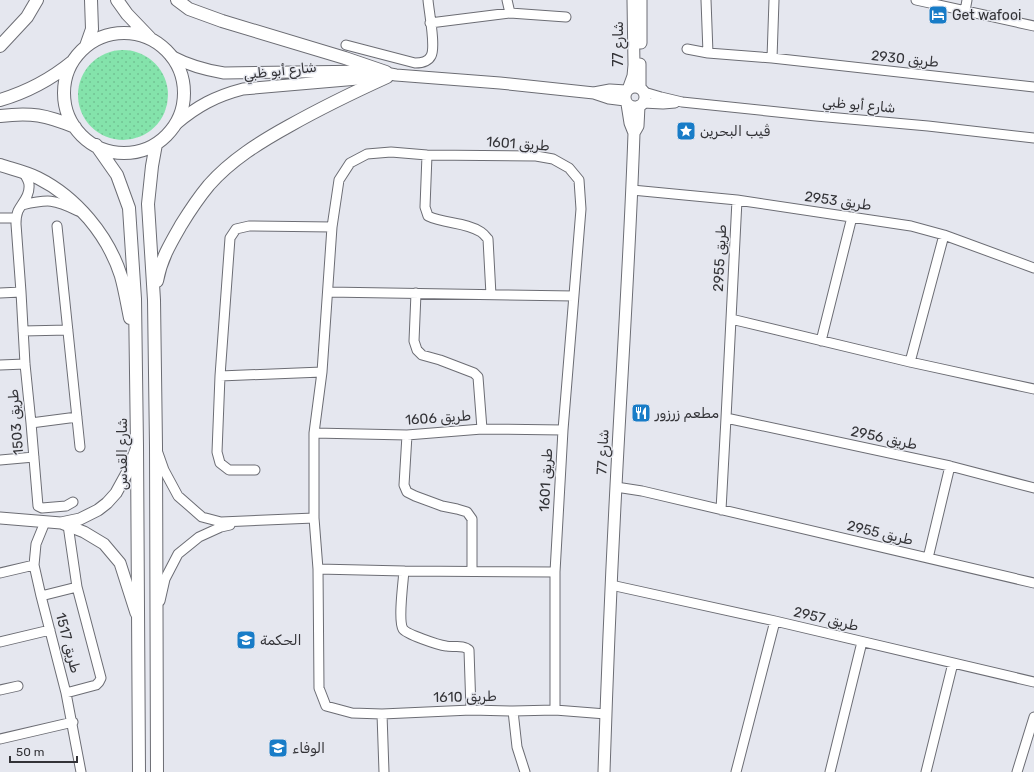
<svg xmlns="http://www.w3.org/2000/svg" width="1034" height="772" font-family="Rubik,Cairo,sans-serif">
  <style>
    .grass { fill: url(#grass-dots) }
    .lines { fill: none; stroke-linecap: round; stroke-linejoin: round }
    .minor-casing { stroke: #6c6d74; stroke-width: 11 }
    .tertiary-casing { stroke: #6c6d74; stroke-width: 13 }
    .secondary-casing { stroke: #6c6d74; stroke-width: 14 }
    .minor { stroke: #fff; stroke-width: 9 }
    .tertiary { stroke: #fff; stroke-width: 11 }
    .secondary { stroke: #fff; stroke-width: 12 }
    .labels { text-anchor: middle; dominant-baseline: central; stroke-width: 3; stroke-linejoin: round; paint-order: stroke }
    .poi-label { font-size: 14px; fill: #333337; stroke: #e5e7ef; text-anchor: start }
    .street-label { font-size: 14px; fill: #333337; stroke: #e5e7ef }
  </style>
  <defs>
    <pattern id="grass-dots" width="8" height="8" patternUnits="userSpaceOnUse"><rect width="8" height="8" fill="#84e3ab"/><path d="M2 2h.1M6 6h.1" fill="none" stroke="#72c394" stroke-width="1.8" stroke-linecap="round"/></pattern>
  </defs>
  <rect width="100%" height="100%" fill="#e5e7ef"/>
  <path class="grass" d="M78 95a45 45 0 1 1 90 0a45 45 0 1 1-90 0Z"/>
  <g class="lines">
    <defs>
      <path id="minor" d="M 507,0 L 510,13
        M 706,0 L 708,53
        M 916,0 L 1034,26
        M 965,11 L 967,0
        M 430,23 L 510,13 L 566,17
        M 346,45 L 415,63 C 421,63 428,62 431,56 C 436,47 429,12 428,0
        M 687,49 L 708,53 L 772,58 L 1034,87
        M 772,58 L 774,0
        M 644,92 L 661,97 L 682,102 L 816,116 L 928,126 L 1034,138
        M 643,103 L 663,104 L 675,103
        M 427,155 L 425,207 L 428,216 C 445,224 466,222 481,232 C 484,234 486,237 488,239 L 491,295
        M 24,173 C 26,177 29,181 29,185 C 30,196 22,203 18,211 C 16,216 16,220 16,224 L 21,292 L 25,364 L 31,423 L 38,506 L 42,508 L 66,506 L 73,502
        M 632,190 L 737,200 L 911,226 L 944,235 L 1034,268
        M 22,205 C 48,199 54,199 78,211
        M 0,218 L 16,218
        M 57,226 L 80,447
        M 328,292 L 574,296
        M 0,293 L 21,292
        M 416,293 L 414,341 L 417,350 L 422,355 L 440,360 L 474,373 L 478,377 L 482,429
        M 731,319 L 910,362 L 1034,389
        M 23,331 L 68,330
        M 821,341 L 852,217
        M 910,362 L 944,235
        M 0,365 L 25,364
        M 220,376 L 322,372
        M 726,418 L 950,466 L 1034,488
        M 31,423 L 77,417
        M 314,433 L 407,435 L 482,429 L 563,430
        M 407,435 L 404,485 L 407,492 L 415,496 L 442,506 L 457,509 L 467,512 L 472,519 L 472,571
        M 158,453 L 164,470 L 178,496 L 202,517 L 221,522 L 314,518
        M 0,460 L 34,457
        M 255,470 L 229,470 L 220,463 L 217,452 L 220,376 L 230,238 L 236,229 L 249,226 L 332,227
        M 616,487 L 642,491 L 1034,583
        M 721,510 L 726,418 L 737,200
        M 45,522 L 36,544 L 34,565 L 41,596 L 66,693 L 81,772
        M 928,558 L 950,466
        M 318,569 L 404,571 L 555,572
        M 404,571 C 403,583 398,621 403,629 C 406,634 438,645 446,646 C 453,648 463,644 469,650 L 471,710
        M 0,573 L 34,565
        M 611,585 L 775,621 L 1034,682
        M 41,596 L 77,587
        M 160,601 L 165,579 L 178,554 L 199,537 L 221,527 L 230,525
        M 0,642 L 50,630
        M 0,690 L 18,686
        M 66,693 L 96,685 L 99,682 L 101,678 L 77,587 L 68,525
        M 555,710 L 555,572 L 563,430 L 581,209 L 579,180 L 569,168 L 553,159 L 536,156 L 427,155 L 391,152 L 367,154 L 350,163 L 339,180 L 332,227 L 322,372 L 314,433 L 314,518 L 318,569 L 319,688 L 326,706 L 352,713 L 382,714 L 471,710 L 513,711 L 555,710 L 606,714
        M 513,711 L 517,747 L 525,772
        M 382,714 L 384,772
        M 0,739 L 73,722
        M 736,772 L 775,621
        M 830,772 L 862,642
        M 926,772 L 953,663
        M 1017,772 L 1034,717"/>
      <path id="tertiary" d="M 641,43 L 641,0
        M 171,56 C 188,65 205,70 224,73 L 374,71 L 396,75 L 500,83 L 594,93 L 609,98 L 625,100
        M625 97a10 10 0 1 1 20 0a10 10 0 1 1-20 0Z
        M 629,87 L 633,76 L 634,65 L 633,0
        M 640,88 L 640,64
        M 594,93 L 610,90 L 626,91
        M 627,104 L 630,123 L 634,133
        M 176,124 C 197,106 216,96 243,89 L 381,77
        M 0,518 L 61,523 L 80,519 L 98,510 L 107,503 L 116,493 L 127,473 L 137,447
        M 61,523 L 84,532 L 104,544 L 120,563 L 136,613
        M 604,772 C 607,677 611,581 616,486 C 622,369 630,251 634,133 L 638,126 L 639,106"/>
      <path id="secondary" d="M 117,0 L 127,14 L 150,38
        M 177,0 L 189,9 L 222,21 L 345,58 L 386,72
        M64 93a60 60 0 1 1 120 0a60 60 0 1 1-120 0Z
        M 0,46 L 27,17 L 37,0
        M 86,46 L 92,29 L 91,0
        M 0,100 C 27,92 50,80 72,62
        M 0,116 C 31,112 46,115 75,127
        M 156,144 L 152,166 L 148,204 L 154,300 L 156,446 L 157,772
        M 96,145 L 117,175 L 129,208 L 135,299 L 137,446 L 139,772
        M 0,165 C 12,169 26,172 38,178 C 76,197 108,235 121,276 C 125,290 127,304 130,318
        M 157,281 C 161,259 170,244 181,225 C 189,212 199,197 209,185 C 231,160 260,142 289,126 C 321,108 354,92 387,77"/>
    </defs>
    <use href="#minor" class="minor-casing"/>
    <use href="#tertiary" class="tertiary-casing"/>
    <use href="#secondary" class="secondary-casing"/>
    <use href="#minor" class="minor"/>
    <use href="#tertiary" class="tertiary"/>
    <use href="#secondary" class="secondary"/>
  </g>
  <defs>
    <symbol id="hotel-square" viewBox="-11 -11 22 22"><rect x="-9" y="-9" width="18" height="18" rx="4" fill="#187cc7" stroke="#e5e7ef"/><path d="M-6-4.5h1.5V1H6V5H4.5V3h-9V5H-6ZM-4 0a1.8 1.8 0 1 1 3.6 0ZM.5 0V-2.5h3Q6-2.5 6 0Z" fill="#fff"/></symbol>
    <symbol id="sight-square" viewBox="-11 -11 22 22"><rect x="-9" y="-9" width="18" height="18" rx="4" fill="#187cc7" stroke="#e5e7ef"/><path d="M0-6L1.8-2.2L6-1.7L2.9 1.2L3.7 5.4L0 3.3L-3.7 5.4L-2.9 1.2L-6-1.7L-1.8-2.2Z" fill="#fff"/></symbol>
    <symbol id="restaurant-square" viewBox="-11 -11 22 22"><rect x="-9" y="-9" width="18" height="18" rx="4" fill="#187cc7" stroke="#e5e7ef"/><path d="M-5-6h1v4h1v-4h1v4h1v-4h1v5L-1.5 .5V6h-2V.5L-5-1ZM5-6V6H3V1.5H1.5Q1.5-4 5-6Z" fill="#fff"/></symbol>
    <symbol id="school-square" viewBox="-11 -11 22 22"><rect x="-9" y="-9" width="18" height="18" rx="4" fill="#187cc7" stroke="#e5e7ef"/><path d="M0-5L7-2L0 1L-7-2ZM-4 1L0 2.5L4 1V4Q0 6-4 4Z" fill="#fff"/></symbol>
  </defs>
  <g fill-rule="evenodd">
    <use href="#hotel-square" x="927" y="4" width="22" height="22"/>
    <use href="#sight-square" x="675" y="120" width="22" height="22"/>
    <use href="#restaurant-square" x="630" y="402" width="22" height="22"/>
    <use href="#school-square" x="235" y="629" width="22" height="22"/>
    <use href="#school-square" x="267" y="737" width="22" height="22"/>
  </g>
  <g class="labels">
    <g class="poi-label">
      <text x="952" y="15">Get wafooi</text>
      <text x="700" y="131">ڤيب البحرين</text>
      <text x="655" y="413">مطعم زرزور</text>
      <text x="260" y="640">الحكمة</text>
      <text x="292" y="748">الوفاء</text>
    </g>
    <g class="street-label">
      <text transform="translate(618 44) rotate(-90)">شارع 77</text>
      <text transform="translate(905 59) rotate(6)">طريق 2930</text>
      <text transform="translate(280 71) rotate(-6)">شارع أبو ظبي</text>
      <text transform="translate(859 105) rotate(5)">شارع أبو ظبي</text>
      <text transform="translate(518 144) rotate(4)">طريق 1601</text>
      <text transform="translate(838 201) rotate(8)">طريق 2953</text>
      <text transform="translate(720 258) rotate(-87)">طريق 2955</text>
      <text transform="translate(438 418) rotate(-4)">طريق 1606</text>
      <text transform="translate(16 422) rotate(-95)">طريق 1503</text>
      <text transform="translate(884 438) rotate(12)">طريق 2956</text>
      <text transform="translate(603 452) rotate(-87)">شارع 77</text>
      <text transform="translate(122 454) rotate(-90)">شارع القدس</text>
      <text transform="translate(546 480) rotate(-87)">طريق 1601</text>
      <text transform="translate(880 533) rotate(13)">طريق 2955</text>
      <text transform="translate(826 619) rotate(13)">طريق 2957</text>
      <text transform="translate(68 643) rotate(75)">طريق 1517</text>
      <text transform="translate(465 697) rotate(-1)">طريق 1610</text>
    </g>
  </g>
  <path d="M10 756v6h67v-6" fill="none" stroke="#333337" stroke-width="2"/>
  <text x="16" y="756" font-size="12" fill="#333337" stroke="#e5e7ef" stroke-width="3" paint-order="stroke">50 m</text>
</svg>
